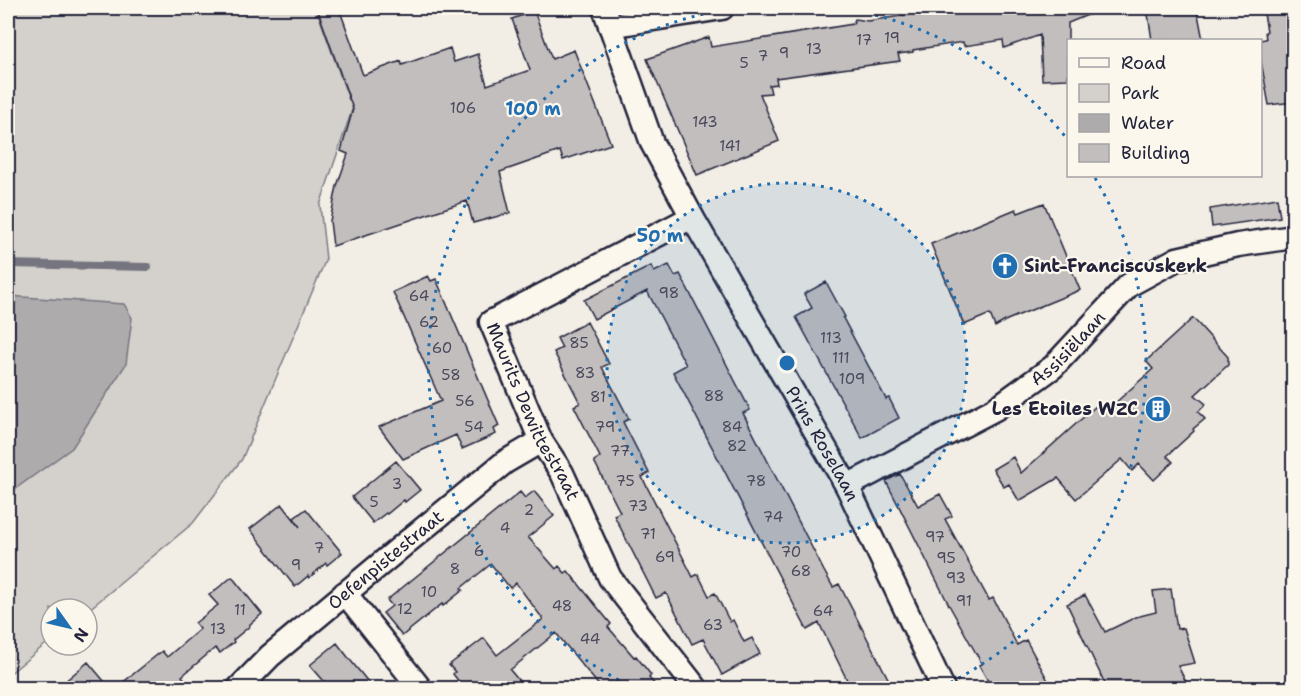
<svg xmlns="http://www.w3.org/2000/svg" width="1301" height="696" font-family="'Shantell Sans',sans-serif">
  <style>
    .green { fill: #d4d1cc; stroke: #7b7a84; stroke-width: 1.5 }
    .water { fill: #aeabad; stroke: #76747f; stroke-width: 1.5 }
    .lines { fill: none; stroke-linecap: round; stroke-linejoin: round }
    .stream { stroke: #76747f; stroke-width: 8 }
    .building { fill: #c2bebe; stroke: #22223b; stroke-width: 1.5 }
    .street-casing { stroke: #22223b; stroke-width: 27 }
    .street { stroke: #fbf7ec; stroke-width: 22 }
    .ring { fill: none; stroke: #1f6fb2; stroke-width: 3; stroke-dasharray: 3 6 }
    .labels { text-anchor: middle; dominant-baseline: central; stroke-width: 4.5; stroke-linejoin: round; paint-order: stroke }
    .number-label { font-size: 15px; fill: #4a495c }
    .poi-label { font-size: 18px; font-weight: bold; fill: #22223b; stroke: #fbf7ec; text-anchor: start }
    .street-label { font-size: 18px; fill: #22223b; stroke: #fbf7ec }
    .centre { fill: #1f6fb2; stroke: #fbf7ec; stroke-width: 3 }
    .ring-label { font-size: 18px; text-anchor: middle; font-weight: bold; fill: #1f6fb2; stroke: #fbf7ec; stroke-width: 4.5; stroke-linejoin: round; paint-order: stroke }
  </style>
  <rect width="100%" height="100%" fill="#f2eee5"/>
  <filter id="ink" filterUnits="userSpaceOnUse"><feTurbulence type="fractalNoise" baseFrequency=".0167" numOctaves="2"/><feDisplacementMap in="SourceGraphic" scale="12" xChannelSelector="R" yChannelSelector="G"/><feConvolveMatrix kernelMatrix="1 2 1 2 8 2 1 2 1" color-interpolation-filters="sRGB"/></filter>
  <g filter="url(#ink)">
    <path class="green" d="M 8,8 L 316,8 L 349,100 L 355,101 L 320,205 L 326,259 L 242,459 L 193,523 L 87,611 L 87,609 L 51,609 L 51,640 L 8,675 Z"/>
    <path class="water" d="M 8,296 L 124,304 L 132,318 L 126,364 L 72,448 L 8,494 Z"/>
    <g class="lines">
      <path class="stream" d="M 8,264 L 148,267"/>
    </g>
    <path class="building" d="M 317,8 L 339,8 L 363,75 L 401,61 L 402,65 L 450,48 L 454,62 L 478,54 L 487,85 L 530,70 L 512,19 L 534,11 L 552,59 L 574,50 L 611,144 L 563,160 L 560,151 L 500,172 L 510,213 L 473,223 L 467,201 L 333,246 L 330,221 L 337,186 L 348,154 L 341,151 L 353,109 Z
      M 954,8 L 1105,8 L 1068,23 L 1068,79 L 1042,80 L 1040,35 L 1004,48 L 1003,40 L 964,46 L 963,42 L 913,50 L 913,52 L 898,54 L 900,61 L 776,78 L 777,84 L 769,85 L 771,93 L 760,94 L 779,141 L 697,175 L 647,59 L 709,37 L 711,47 L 853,24 L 855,19 L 868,21 Z
      M 1147,8 L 1179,8 L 1180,12 L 1197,9 L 1203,40 L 1152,40 Z
      M 1263,8 L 1293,8 L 1293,102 L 1269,105 L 1260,56 L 1260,40 L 1266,39 L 1265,32 L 1267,31 Z
      M 1277,198 L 1280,217 L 1212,227 L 1210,209 Z
      M 1044,203 L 1080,290 L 1007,320 L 995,327 L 990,314 L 964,325 L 931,244 L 1016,209 L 1018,213 Z
      M 669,265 L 675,276 L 680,274 L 750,410 L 743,413 L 824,571 L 833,587 L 839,584 L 893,688 L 851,688 L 819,623 L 807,630 L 673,372 L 686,365 L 647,291 L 594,319 L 584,300 L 651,266 L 654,272 Z
      M 428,276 L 431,281 L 436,279 L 499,426 L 494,429 L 496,434 L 462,449 L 456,435 L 403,459 L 379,427 L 441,401 L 393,292 Z
      M 826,282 L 845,317 L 843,318 L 886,399 L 889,398 L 899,418 L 862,438 L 796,317 L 812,308 L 804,294 Z
      M 1193,318 L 1228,357 L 1228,365 L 1195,395 L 1206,404 L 1198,412 L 1205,419 L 1193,429 L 1194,431 L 1167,456 L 1173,462 L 1154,480 L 1139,464 L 1132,471 L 1122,459 L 1076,499 L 1058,478 L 1019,501 L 1009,484 L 1004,487 L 993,469 L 1013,457 L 1021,473 L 1096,406 L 1103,414 L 1153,369 L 1146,361 Z
      M 587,322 L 609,364 L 602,367 L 629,419 L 623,422 L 649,473 L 642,477 L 693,577 L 698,574 L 709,596 L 715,593 L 730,622 L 733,620 L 744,642 L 752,638 L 760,654 L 722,675 L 703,639 L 692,644 L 666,593 L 656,598 L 614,515 L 620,512 L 594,461 L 600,457 L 574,406 L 580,403 L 554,352 L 562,348 L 557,338 Z
      M 396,461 L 420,490 L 405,502 L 404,500 L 387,514 L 386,513 L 373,523 L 352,497 Z
      M 900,474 L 918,506 L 940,494 L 952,516 L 945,519 L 989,600 L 993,598 L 1017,645 L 1026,640 L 1052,688 L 992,688 L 979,665 L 982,664 L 949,605 L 886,481 Z
      M 534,491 L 554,516 L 528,537 L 556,569 L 559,566 L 565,573 L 568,571 L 611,624 L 608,627 L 634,657 L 636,656 L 651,675 L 649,678 L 658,688 L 601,688 L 556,633 L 510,670 L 525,688 L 464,688 L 453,674 L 455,672 L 449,665 L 484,638 L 497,655 L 543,619 L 516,583 L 510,588 L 491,564 L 461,588 L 463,590 L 443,606 L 442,604 L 402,636 L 383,613 L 392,606 L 387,600 L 520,492 L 525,498 Z
      M 282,504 L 300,527 L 294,518 L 306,509 L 342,553 L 327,565 L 326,563 L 309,578 L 308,576 L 295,587 L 250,529 Z
      M 232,577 L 262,614 L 249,625 L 250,626 L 233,640 L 234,642 L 220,653 L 215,648 L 182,676 L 192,688 L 116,688 L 162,651 L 167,657 L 200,629 L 195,623 L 218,605 L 209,595 Z
      M 1171,589 L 1177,629 L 1184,628 L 1195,663 L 1178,666 L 1189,688 L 1107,688 L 1067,604 L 1085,595 L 1105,632 L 1136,617 L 1156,612 L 1153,591 Z
      M 337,643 L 351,661 L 373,688 L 330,688 L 310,665 Z
      M 88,662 L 110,688 L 57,688 Z"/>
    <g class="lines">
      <defs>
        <g id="street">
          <path id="s1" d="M 604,8 L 652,143 L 692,217 L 847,486 L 943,688"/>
          <path d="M 610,26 L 722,8"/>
          <path id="s2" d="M 692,217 L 491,322 L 541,441 L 562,473 L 610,578 L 696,688"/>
          <path id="s3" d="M 847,486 L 995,409 L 1053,367 L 1129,285 L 1177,259 L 1238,245 L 1294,237"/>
          <path d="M 345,593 L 420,688"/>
          <path id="s4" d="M 239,688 L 270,656 L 407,542 L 505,462 L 541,441"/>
        </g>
      </defs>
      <use href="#street" class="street-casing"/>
      <use href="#street" class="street"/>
    </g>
  </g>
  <circle cx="787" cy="363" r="180" fill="#1f6fb2" fill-opacity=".12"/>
  <g class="ring">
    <circle cx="787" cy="363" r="180"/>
    <path d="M635 688A359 359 0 0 1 734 8M840 8A359 359 0 0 1 1068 140M1095 178A359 359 0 0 1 939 688"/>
  </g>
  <defs>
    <symbol id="church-disc" viewBox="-11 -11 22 22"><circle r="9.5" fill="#1f6fb2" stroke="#fbf7ec"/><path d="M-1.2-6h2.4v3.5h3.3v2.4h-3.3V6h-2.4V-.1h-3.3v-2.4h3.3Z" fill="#fff"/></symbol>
    <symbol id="building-disc" viewBox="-11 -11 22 22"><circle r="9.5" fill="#1f6fb2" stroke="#fbf7ec"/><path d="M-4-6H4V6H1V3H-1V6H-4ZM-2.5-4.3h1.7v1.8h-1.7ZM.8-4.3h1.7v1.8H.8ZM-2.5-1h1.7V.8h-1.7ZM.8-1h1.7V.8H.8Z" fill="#fff"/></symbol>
  </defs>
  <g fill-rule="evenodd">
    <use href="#church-disc" x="990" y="251" width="30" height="30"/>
    <use href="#building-disc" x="1143" y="394" width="30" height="30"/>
  </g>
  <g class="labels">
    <g class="number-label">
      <text x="892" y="38">19</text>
      <text x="864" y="40">17</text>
      <text x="814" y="49">13</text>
      <text x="784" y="53">9</text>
      <text x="763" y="56">7</text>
      <text x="744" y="63">5</text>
      <text x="463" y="108">106</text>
      <text x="705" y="122">143</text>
      <text x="730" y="146">141</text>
      <text x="669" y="293">98</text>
      <text x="419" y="296">64</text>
      <text x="429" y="322">62</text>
      <text x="831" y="338">113</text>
      <text x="579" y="343">85</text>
      <text x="442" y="348">60</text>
      <text x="841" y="358">111</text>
      <text x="585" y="373">83</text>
      <text x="451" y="375">58</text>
      <text x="852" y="379">109</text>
      <text x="714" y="396">88</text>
      <text x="598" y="397">81</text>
      <text x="465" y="401">56</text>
      <text x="474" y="427">54</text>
      <text x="605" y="427">79</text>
      <text x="732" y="427">84</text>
      <text x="737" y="446">82</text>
      <text x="620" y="451">77</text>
      <text x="625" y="481">75</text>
      <text x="756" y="481">78</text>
      <text x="397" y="484">3</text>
      <text x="374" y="502">5</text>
      <text x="638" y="506">73</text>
      <text x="529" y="510">2</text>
      <text x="773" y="517">74</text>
      <text x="505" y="528">4</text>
      <text x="648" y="534">71</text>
      <text x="935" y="537">97</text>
      <text x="319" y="548">7</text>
      <text x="479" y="551">6</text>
      <text x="791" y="552">70</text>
      <text x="665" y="557">69</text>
      <text x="946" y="558">95</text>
      <text x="296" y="565">9</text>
      <text x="455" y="569">8</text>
      <text x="801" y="571">68</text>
      <text x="956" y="578">93</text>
      <text x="429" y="592">10</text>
      <text x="964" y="601">91</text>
      <text x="562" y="606">48</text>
      <text x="405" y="609">12</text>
      <text x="240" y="610">11</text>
      <text x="823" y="611">64</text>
      <text x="713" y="625">63</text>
      <text x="218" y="629">13</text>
      <text x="590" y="639">44</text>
    </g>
    <g class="poi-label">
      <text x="1024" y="266">Sint-Franciscuskerk</text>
      <text x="1138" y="409" text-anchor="end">Les Etoiles WZC</text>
    </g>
    <g class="street-label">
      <text stroke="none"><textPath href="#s3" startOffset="262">Assisiëlaan</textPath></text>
      <text stroke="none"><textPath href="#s2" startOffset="326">Maurits Dewittestraat</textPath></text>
      <text stroke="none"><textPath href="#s1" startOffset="489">Prins Roselaan</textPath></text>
      <text stroke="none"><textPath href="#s4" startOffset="195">Oefenpistestraat</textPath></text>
    </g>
  </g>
  <circle cx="787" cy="363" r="9" class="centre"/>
  <g class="ring-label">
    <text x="533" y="115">100 m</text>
    <text x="660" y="242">50 m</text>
  </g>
  <rect width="1301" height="696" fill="none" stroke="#fbf7ec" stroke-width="30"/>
  <rect x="15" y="15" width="1271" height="666" fill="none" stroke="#22223b" stroke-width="2" filter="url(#ink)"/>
  <rect x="1067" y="39" width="195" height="138" fill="#fbf7ec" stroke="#a4a2a5" stroke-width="1.5"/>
  <rect x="1079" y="58" width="30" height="9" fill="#fbf7ec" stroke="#a4a2a5" stroke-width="1.5"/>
  <text x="1121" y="69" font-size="18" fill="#22223b">Road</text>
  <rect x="1079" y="84" width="30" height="18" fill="#d4d1cc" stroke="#a4a2a5" stroke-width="1.5"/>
  <text x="1121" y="99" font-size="18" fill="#22223b">Park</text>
  <rect x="1079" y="114" width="30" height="18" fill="#aeabad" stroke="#a4a2a5" stroke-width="1.5"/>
  <text x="1121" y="129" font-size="18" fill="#22223b">Water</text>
  <rect x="1079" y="144" width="30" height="18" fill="#c2bebe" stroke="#a4a2a5" stroke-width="1.5"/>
  <text x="1121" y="159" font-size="18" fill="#22223b">Building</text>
  <g transform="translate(69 627) rotate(124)"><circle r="28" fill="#fbf7ec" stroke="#a4a2a5" stroke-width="1.5"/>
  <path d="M0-4.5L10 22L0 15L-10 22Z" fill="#1f6fb2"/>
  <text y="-9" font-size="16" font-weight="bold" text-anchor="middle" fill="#22223b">N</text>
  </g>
</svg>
